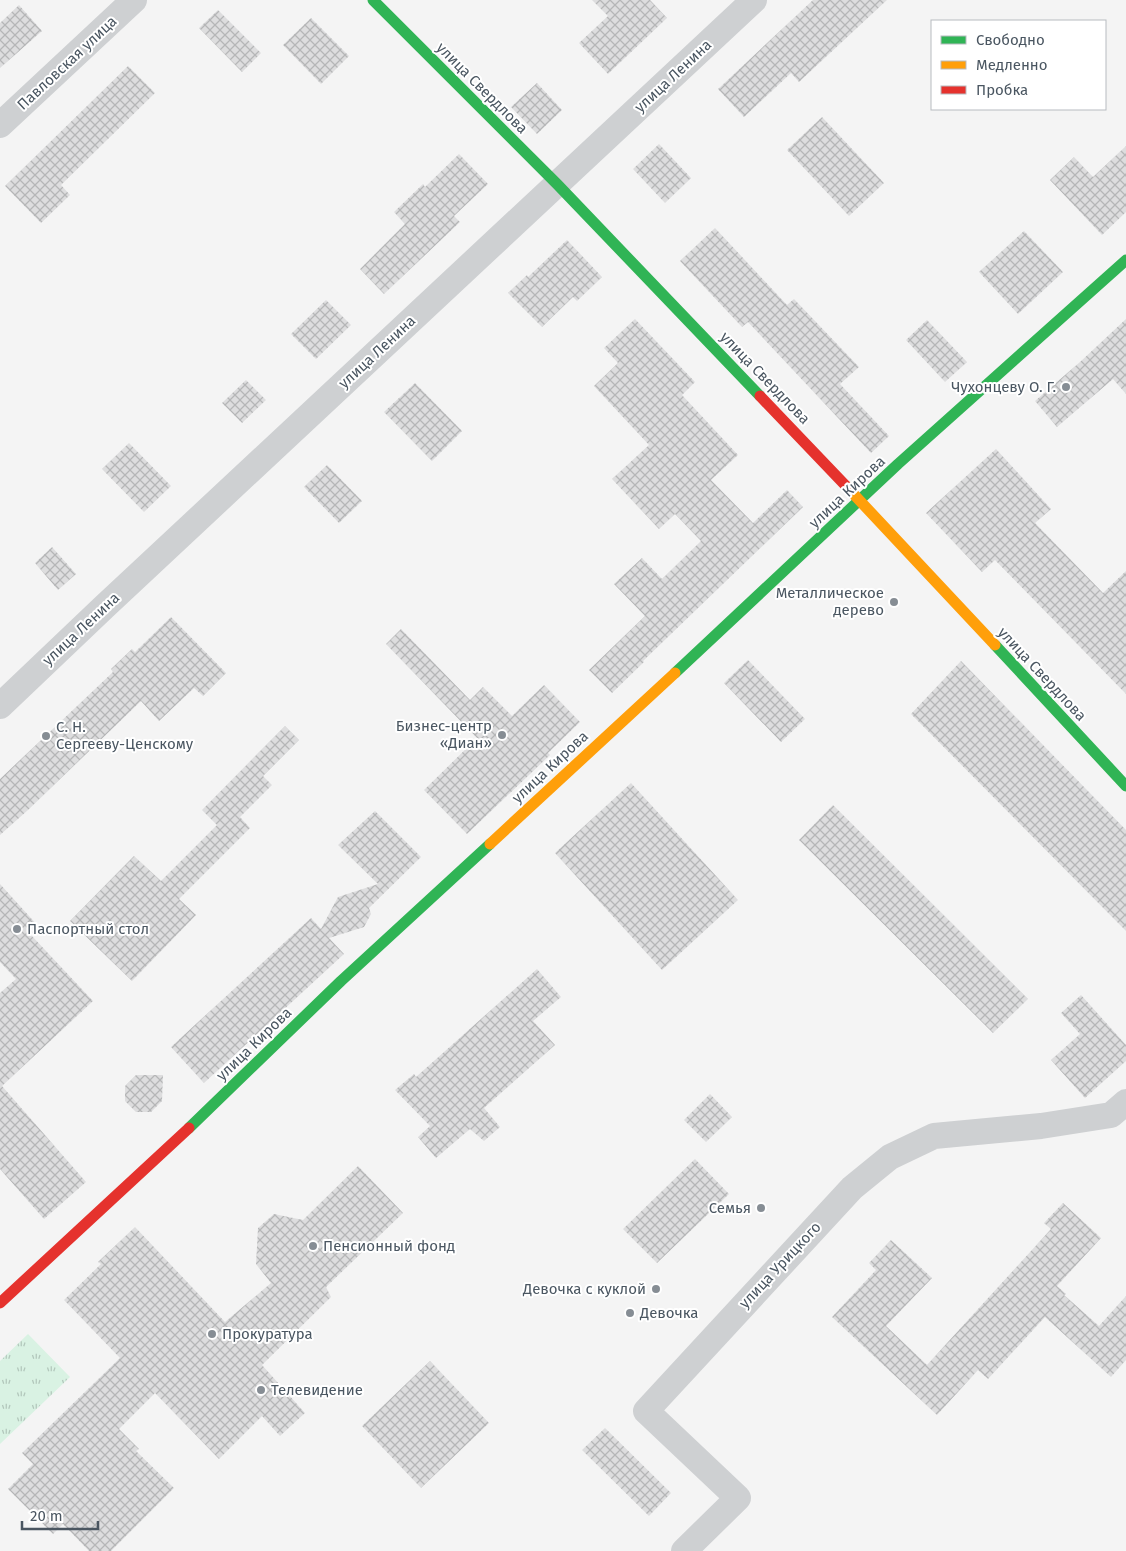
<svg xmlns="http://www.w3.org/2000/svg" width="1126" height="1551" font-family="'Fira Sans',sans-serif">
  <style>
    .grass { fill: url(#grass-tufts) }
    .building { fill: url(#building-cross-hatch) }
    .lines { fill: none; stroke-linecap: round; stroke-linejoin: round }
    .street { stroke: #ced0d2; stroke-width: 26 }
    .fast { stroke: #30b455; stroke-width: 11 }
    .slow { stroke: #ff9f0a; stroke-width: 11 }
    .jam { stroke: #e5322d; stroke-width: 11 }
    .poi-dot { fill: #868d94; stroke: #fff; stroke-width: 2 }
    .labels { text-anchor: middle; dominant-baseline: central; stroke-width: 4; stroke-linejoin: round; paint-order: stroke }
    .street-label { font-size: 15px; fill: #4a5661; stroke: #fff }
    .poi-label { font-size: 15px; fill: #4a5661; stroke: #fff; text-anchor: start }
  </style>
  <defs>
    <pattern id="grass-tufts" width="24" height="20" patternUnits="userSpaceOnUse" patternTransform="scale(1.25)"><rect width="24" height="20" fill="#d9f2e3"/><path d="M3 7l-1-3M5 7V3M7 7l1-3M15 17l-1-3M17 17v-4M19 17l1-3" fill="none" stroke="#b2c7bb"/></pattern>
    <pattern id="building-cross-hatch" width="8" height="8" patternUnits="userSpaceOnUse" patternTransform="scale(1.25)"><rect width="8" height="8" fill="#ddddde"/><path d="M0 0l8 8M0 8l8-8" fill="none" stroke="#b5b6b7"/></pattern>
  </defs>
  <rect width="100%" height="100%" fill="#f4f4f4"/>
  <path class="grass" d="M 28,1334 L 70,1377 L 0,1444 L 0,1361 Z"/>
  <path class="building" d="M 592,0 L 650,0 L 667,18 L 608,74 L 579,43 L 608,16 Z
    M 813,0 L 887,0 L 799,82 L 791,73 L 744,117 L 718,89 Z
    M 19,5 L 42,31 L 0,68 L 0,23 Z
    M 218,10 L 261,53 L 242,72 L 199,28 Z
    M 311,18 L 349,56 L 321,84 L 283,45 Z
    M 128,66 L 155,93 L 61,185 L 70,195 L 41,223 L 5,186 Z
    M 537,83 L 562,110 L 537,134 L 511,107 Z
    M 822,117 L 884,183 L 849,216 L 787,150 Z
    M 659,144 L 691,178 L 665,203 L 633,169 Z
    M 1126,146 L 1126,212 L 1102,235 L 1050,180 L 1074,157 L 1093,177 Z
    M 459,154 L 488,184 L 454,216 L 460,222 L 384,294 L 360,269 L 405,224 L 394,212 L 423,184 L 425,187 Z
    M 715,228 L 787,305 L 794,299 L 859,367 L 840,384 L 889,436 L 871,453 L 748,322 L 742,327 L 680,261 Z
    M 1024,231 L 1063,272 L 1018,314 L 979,272 Z
    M 567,240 L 602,277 L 577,301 L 573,297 L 542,327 L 508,293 L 527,275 L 528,277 Z
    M 326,300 L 351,325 L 316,359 L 291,334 Z
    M 635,319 L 695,382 L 682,395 L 738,455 L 711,480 L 753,523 L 787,490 L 803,507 L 643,661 L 644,662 L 612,693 L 589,670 L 645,616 L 614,584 L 642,558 L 662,579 L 701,541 L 675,514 L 659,529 L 612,479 L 649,445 L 594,386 L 618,363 L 604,348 Z
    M 1126,319 L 1126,394 L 1113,379 L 1057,427 L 1035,401 L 1080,362 Z
    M 927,320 L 967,362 L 945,382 L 906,340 Z
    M 246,380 L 266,400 L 242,423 L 222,403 Z
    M 415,383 L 462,431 L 432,461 L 384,412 Z
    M 129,443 L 171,486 L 144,512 L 102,469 Z
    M 996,449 L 1051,509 L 1035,523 L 1103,593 L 1126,571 L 1126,694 L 995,560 L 982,572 L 926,513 Z
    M 327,465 L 362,501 L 339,523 L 304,487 Z
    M 52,547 L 76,574 L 58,590 L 35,563 Z
    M 171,617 L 226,673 L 203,696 L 194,688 L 159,721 L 141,701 L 28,810 L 0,835 L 0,779 L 113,672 L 111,669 L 132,649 L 135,652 Z
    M 401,629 L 470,700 L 483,687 L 512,716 L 544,685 L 580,722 L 548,753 L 550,755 L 467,834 L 424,790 L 477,738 L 386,644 Z
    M 748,660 L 805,719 L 781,742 L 724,683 Z
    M 961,661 L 1126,830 L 1126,931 L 911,714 Z
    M 285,726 L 299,740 L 263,776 L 272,785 L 240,817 L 250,828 L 179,899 L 196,915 L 132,981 L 70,921 L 134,856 L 161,881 L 217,825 L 202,810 Z
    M 631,783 L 738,900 L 662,970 L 555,853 Z
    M 833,805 L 1028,999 L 993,1033 L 799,840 Z
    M 375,811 L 421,857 L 369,908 L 371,914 L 364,927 L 329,938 L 344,954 L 204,1083 L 171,1047 L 311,918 L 321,929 L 338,897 L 378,884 L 338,845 Z
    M 0,884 L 39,927 L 31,935 L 93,1001 L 2,1086 L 86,1182 L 44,1219 L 0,1169 L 0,993 L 16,979 L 0,962 Z
    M 537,969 L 561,997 L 533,1021 L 555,1045 L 484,1108 L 500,1127 L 484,1141 L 470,1129 L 436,1158 L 418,1137 L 430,1126 L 395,1090 L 414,1074 L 416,1077 Z
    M 1081,995 L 1126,1045 L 1126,1061 L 1085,1098 L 1051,1060 L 1080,1034 L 1061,1013 Z
    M 136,1075 L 163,1075 L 162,1101 L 151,1112 L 136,1112 L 125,1101 L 125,1086 Z
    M 710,1094 L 732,1117 L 706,1142 L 684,1120 Z
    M 695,1159 L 729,1194 L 657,1263 L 623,1229 Z
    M 358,1166 L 403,1213 L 326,1287 L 331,1297 L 262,1365 L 305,1413 L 280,1436 L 262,1416 L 219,1459 L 155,1393 L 119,1429 L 139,1449 L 136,1451 L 174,1488 L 111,1551 L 89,1551 L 63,1524 L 53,1534 L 8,1489 L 33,1464 L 22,1453 L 120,1358 L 64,1300 L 101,1264 L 98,1262 L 135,1227 L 225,1322 L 271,1283 L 256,1264 L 258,1228 L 274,1214 L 303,1220 Z
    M 1063,1203 L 1101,1238 L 1057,1286 L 1066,1294 L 1064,1295 L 1099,1326 L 1126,1296 L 1126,1360 L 1111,1377 L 1045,1317 L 988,1379 L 978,1370 L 937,1415 L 832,1317 L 876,1270 L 869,1263 L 891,1240 L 932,1278 L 886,1326 L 927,1365 L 1051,1229 L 1044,1223 Z
    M 430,1361 L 489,1423 L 421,1488 L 362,1426 Z
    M 605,1428 L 671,1493 L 649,1516 L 582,1450 Z"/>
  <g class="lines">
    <path class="street" d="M 0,125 L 134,0
      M 0,706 L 104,607 L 754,0
      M 684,1551 L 738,1498 L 646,1411 L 852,1188 L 890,1157 L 934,1136 L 1041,1126 L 1111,1115 L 1126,1102"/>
    <path class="fast" d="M 373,0 L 557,184 L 760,396
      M 995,645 L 1126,786
      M 675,673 L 898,464 L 1126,260
      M 189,1128 L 341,981 L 490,844"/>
    <path class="slow" d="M 846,486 L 995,645
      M 490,844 L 675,673"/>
    <path class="jam" d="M 760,396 L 846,486
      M 0,1303 L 189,1128"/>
  </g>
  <g class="poi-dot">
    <circle cx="1066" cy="387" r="5"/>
    <circle cx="894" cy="602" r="5"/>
    <circle cx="502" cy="735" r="5"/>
    <circle cx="46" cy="736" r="5"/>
    <circle cx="17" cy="929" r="5"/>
    <circle cx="761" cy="1208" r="5"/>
    <circle cx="313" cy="1246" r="5"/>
    <circle cx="656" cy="1289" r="5"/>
    <circle cx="630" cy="1313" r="5"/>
    <circle cx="212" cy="1334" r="5"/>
    <circle cx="261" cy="1390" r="5"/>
  </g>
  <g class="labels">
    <g class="street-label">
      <text transform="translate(67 63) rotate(-43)">Павловская улица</text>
      <text transform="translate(673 76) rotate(-43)">улица Ленина</text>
      <text transform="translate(482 88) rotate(45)">улица Свердлова</text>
      <text transform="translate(377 352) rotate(-43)">улица Ленина</text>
      <text transform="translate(765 378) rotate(46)">улица Свердлова</text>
      <text transform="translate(847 492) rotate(-43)">улица Кирова</text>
      <text transform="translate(81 629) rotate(-43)">улица Ленина</text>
      <text transform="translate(1042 674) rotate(47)">улица Свердлова</text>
      <text transform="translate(550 767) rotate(-43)">улица Кирова</text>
      <text transform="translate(254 1044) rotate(-44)">улица Кирова</text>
      <text transform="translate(780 1265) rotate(-47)">улица Урицкого</text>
    </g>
    <g class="poi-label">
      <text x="1056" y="387" text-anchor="end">Чухонцеву О. Г.</text>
      <text x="884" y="593" text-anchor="end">Металлическое<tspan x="884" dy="17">дерево</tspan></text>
      <text x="492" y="726" text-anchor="end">Бизнес-центр<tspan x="492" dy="17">«Диан»</tspan></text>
      <text x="56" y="727">С. Н.<tspan x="56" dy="17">Сергееву-Ценскому</tspan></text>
      <text x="27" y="929">Паспортный стол</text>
      <text x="751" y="1208" text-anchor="end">Семья</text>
      <text x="323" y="1246">Пенсионный фонд</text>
      <text x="646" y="1289" text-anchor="end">Девочка с куклой</text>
      <text x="640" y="1313">Девочка</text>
      <text x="222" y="1334">Прокуратура</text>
      <text x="271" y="1390">Телевидение</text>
    </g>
  </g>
  <rect x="931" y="20" width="175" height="90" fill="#ffffff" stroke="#b7bbc0"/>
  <rect x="941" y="36" width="25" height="8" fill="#30b455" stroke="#b7bbc0"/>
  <text x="976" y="45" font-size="15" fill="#4a5661">Свободно</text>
  <rect x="941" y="61" width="25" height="8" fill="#ff9f0a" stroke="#b7bbc0"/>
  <text x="976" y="70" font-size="15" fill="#4a5661">Медленно</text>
  <rect x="941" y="86" width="25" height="8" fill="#e5322d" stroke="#b7bbc0"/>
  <text x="976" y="95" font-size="15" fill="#4a5661">Пробка</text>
  <path d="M22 1521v8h76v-8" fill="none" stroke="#4a5661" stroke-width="2.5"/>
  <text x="30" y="1521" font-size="15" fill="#4a5661" stroke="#ffffff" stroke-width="4" paint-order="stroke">20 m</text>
</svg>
